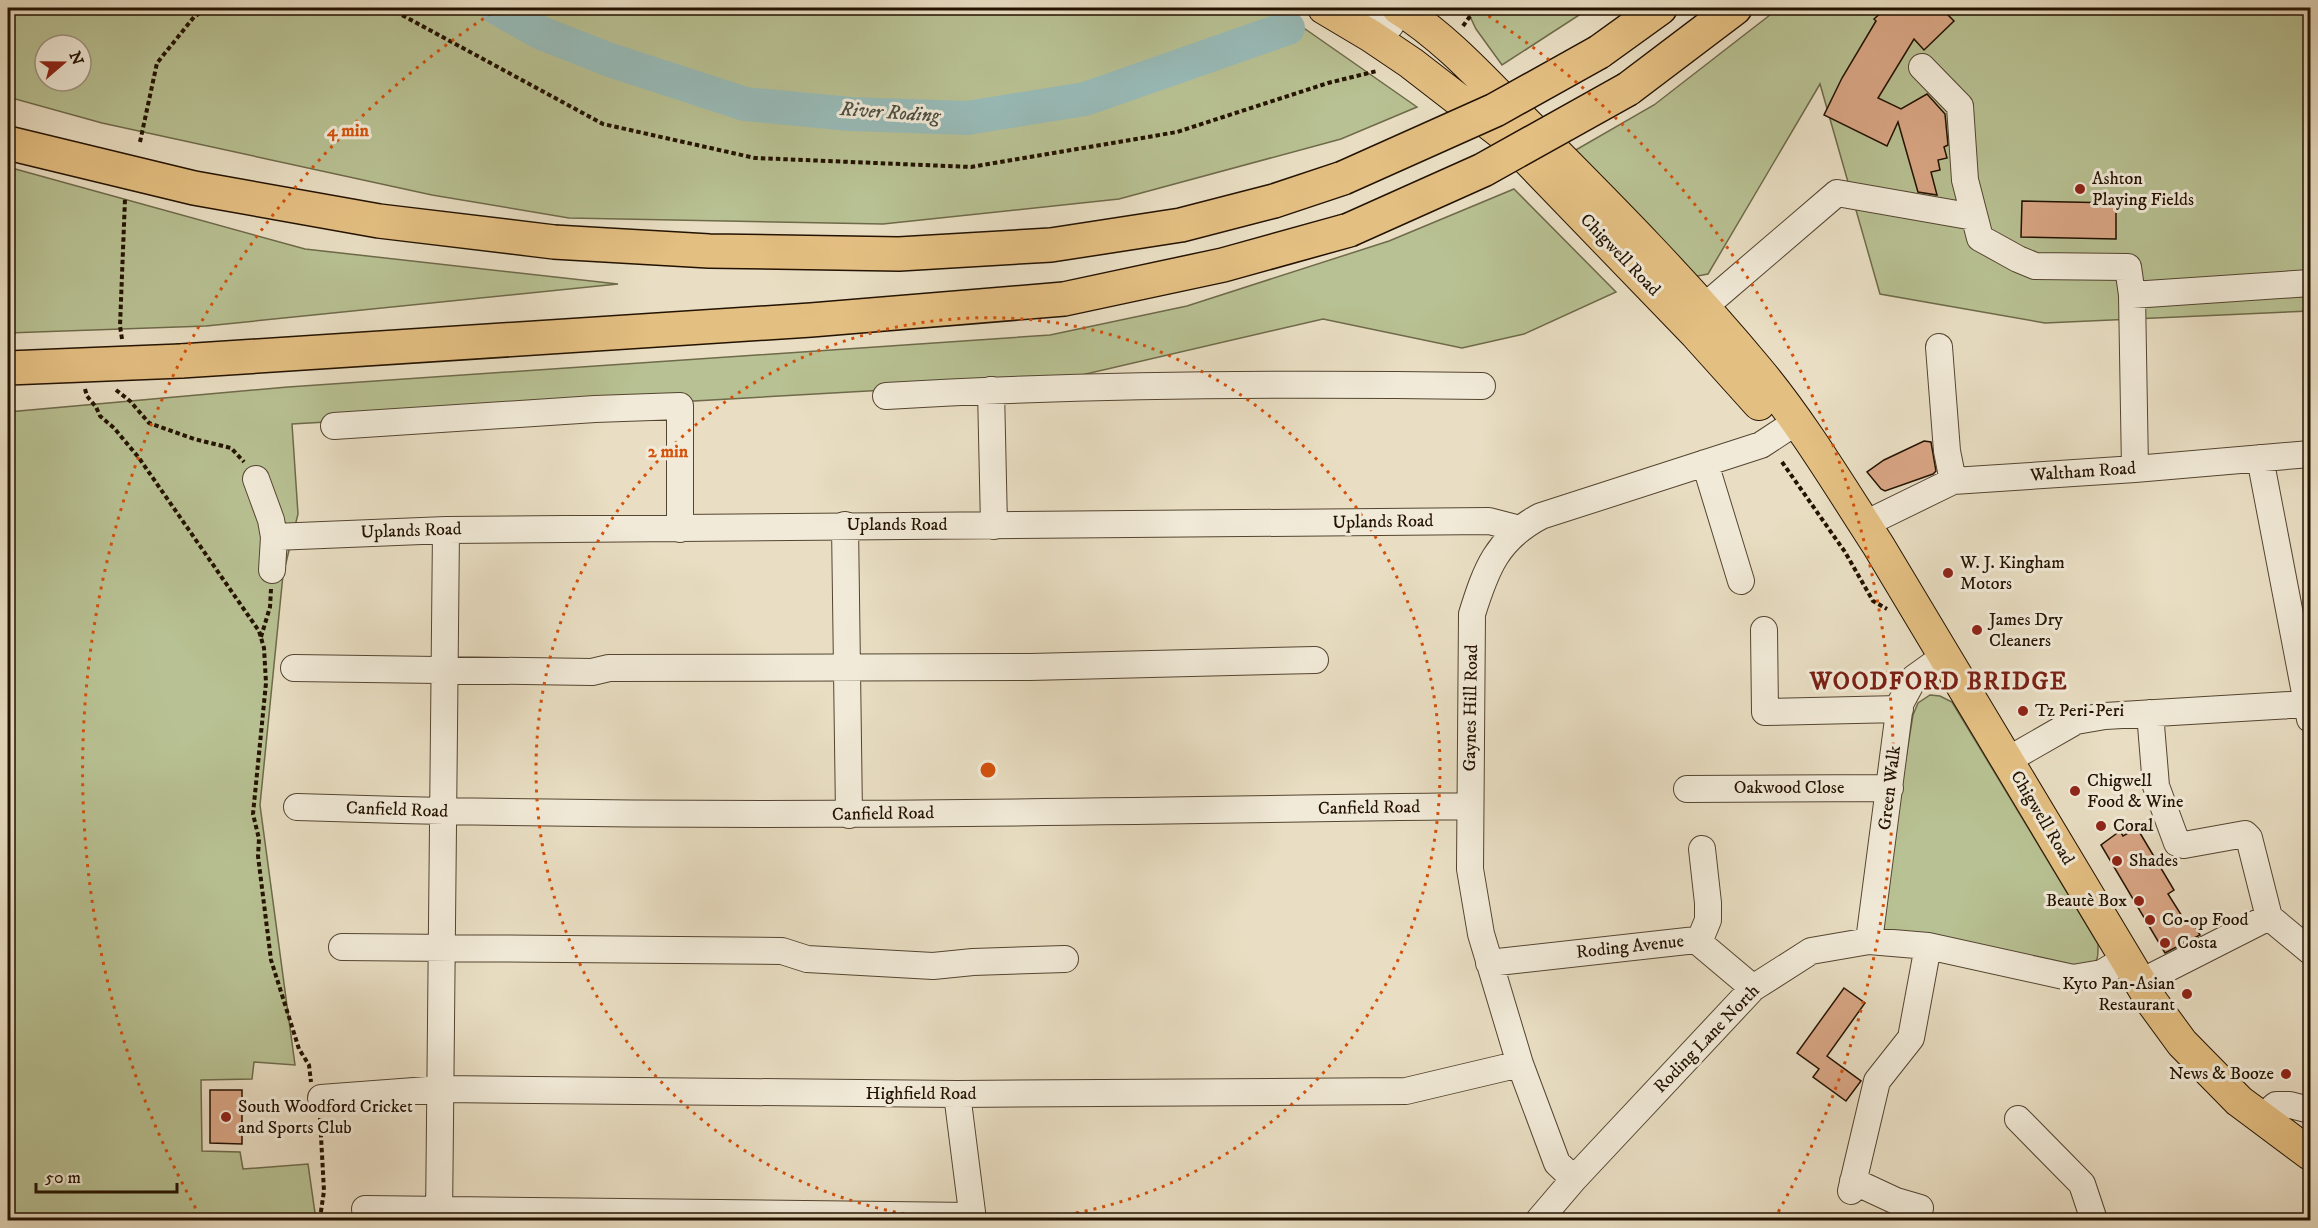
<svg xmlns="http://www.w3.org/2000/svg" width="2318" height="1228" font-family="'IM FELL DW Pica',serif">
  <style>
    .green { fill: #b8c193; stroke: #6e6a4a; stroke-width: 1.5; fill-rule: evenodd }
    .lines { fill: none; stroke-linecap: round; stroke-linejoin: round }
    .river { stroke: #98bbb8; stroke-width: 34 }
    .building { fill: #d9a685; stroke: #231200; stroke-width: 1.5 }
    .minor-casing { stroke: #544531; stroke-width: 28 }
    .major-casing { stroke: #231200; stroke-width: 34 }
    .highway-casing { stroke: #231200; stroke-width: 36 }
    .path { stroke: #231200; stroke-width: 4; stroke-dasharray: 4.5 3; stroke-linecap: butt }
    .minor { stroke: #f1ead8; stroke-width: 26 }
    .major { stroke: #e4bf82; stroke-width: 32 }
    .highway { stroke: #e4bf82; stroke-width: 33 }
    .highway-bridge-casing { stroke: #231200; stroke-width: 36; stroke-linecap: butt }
    .highway-bridge { stroke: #e4bf82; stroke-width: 33 }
    .ring { fill: none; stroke: #d4520b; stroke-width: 3; stroke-dasharray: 3 6 }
    .poi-dot { fill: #8f2418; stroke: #f1ead8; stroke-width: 2 }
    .labels { text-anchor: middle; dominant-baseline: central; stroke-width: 6; stroke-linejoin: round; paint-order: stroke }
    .poi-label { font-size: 18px; fill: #231200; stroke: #f1ead8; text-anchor: start }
    .street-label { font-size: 18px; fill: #231200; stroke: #f1ead8 }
    .water-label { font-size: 20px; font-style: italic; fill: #4c4d40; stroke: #f1ead8 }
    .district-label { font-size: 24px; font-weight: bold; letter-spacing: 1.5px; fill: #7a1f14; stroke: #f1ead8 }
    .centre { fill: #d4520b; stroke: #f1ead8; stroke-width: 3 }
    .ring-label { font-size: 18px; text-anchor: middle; font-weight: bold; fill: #d4520b; stroke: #f1ead8; stroke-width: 6; stroke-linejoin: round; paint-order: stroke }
  </style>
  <rect width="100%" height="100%" fill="#e9dec3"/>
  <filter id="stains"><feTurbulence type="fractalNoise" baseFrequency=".00333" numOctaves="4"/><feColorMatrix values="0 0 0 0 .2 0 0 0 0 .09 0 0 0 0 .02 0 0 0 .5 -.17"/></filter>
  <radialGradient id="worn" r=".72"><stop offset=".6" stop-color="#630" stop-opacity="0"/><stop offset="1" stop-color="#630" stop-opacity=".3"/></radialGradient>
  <path class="green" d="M 8,8 L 1275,8 L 1417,107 L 1341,139 L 1119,199 L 883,224 L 569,218 L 432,195 L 102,123 L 8,97 ZM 45,45 L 81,45 L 81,81 L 45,81 Z
    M 1466,8 L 1590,8 L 1502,65 L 1476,29 Z
    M 1779,8 L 2310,8 L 2310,311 L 2045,323 L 1880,294 L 1820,84 L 1708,274 L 1692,277 L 1574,151 L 1654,105 Z
    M 8,167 L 305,249 L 618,284 L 206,326 L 8,333 Z
    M 1514,189 L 1616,292 L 1524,334 L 1462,348 L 1323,319 L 1060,380 L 292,424 L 298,514 L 283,575 L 260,805 L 295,1065 L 254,1062 L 252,1079 L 201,1080 L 202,1151 L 240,1152 L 243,1169 L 308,1164 L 316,1220 L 8,1220 L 8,412 L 288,387 L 1050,335 L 1187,306 L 1389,241 Z
    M 1930,695 L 1940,696 L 1952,702 L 2098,944 C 2098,956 2099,961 2089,968 L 1885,932 L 1880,918 L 1913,715 L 1918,703 Z"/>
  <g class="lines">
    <path class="river" d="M 497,8 L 541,33 L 610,60 L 745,104 L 851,114 L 967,118 L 1085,99 L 1288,28"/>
  </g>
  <path class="building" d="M 1886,8 L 1941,8 L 1954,21 L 1924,50 L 1914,39 L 1878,98 L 1901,109 L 1927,94 L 1945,114 L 1948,145 L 1944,147 L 1947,158 L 1938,160 L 1940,170 L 1931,172 L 1937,195 L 1918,192 L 1898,122 L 1887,146 L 1824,115 L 1842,78 L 1876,21 L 1874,19 Z
    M 2022,201 L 2116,203 L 2116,239 L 2021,237 Z
    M 1924,441 L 1931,442 L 1936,471 L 1933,474 L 1885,491 L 1881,489 L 1867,472 L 1884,460 Z
    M 2137,828 L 2174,890 L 2168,894 L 2185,921 L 2190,918 L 2200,935 L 2165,953 L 2101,845 L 2120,831 L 2123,836 Z
    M 1844,988 L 1865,1003 L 1827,1056 L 1861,1081 L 1846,1101 L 1813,1077 L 1819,1069 L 1797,1053 Z
    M 210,1090 L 242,1090 L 242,1144 L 210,1143 Z"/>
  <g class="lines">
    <defs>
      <path id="minor" d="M 1370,8 L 1371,36 L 1390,26 L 1401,8
        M 1922,67 L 1960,106 L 1965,180 L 1980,238 L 2018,259 L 2035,266 L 2128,267 L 2132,295 L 2310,283
        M 2132,295 L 2135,469
        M 1703,319 L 1697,313 L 1837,193 L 1974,217
        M 1939,347 L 1947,451 L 1953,481
        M 991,390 L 994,526
        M 886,396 C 1085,384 1283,383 1482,386
        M 334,426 L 595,409 L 680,406 L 680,529
        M 2260,458 L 2310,719
        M 1705,463 L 1741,581
        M 256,479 L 271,520 L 274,537 L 272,570
        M 1865,524 L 1953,481 L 2135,469 L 2310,454
        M 845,525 L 849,815
        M 274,537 L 446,530 L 1489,521 L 1520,529
        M 1764,630 L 1765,712 L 1900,709
        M 294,668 L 592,672 L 609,668 L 1030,667 L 1315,660
        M 2150,713 L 2156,786 L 2177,843 L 2184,845 L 2245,834 L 2249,838 L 2269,917 L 2310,951
        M 2008,760 L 2076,721 L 2105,716 L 2307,704
        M 1687,789 L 1890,788
        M 297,807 C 688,820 1079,812 1470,806
        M 1869,941 L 1900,704 L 1914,678 L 1946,655
        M 1699,942 L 1708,920 L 1708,903 L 1702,849
        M 342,947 L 782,951 L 807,959 L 933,966 L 973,962 L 1065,959
        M 1489,963 L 1696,940 L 1753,988
        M 2141,982 L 2269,917
        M 957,1094 L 973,1220
        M 321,1098 L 441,1089 L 957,1094 L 1406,1091 L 1520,1064
        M 2262,1117 L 2276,1105 L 2290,1105 L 2310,1110
        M 2018,1119 L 2082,1184 L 2094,1220
        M 1574,1179 L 1557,1163 L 1520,1064 L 1481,934 L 1470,869 L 1472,614 C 1486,569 1497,539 1541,516 L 1761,445 L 1796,422
        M 1853,1181 L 1896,1201 L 1920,1208
        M 1851,1191 L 1877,1081 L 1911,1038 L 1928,946
        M 365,1209 L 972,1216
        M 439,1220 L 446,530
        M 1539,1220 L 1574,1179 L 1753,988 L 1811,951 L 1869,941 L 1928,946 L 2073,978 L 2102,973 L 2127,958"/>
      <path id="major" d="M 1324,8 L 1371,36 L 1411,63 L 1504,135 L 1696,334 L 1759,404
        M 1398,8 C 1450,40 1492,90 1536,133 C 1612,209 1688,286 1757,369 C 1802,423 1839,485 1878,545 L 2152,1002 L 2182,1043 L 2239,1101 L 2310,1154"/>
      <path id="highway" d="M 1599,52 L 1660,8
        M 1628,89 L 1735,8
        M 8,143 L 194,188 L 379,221 L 554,242 L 709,251 L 899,254 L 1051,245 L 1181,225 L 1274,201 L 1343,178
        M 181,361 L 811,320 L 1064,299 L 1223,265 L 1349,230"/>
    </defs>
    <use href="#minor" class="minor-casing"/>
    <use href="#major" class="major-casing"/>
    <use href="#highway" class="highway-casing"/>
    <path class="path" d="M 389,8 L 603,124 L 755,158 L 971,167 L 1177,132 L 1328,83 L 1377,71
      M 1463,26 L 1476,8
      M 140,142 L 157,63 L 194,17 L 207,8
      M 122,339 L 120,326 L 125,199
      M 85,389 L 87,396 L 96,407 L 100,416 L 114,428 L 139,458 L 259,631 L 264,648 L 266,683 L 253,814 L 259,839 L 258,856 L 271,960 L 299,1049 L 309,1065 L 311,1082
      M 116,390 L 130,401 L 149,423 L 194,439 L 231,448 L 244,462
      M 1782,462 L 1845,552 L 1873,601 L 1887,609
      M 261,637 L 270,607 L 271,589
      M 320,1118 L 324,1191 L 320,1218 L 322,1220"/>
    <use href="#minor" class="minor"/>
    <use href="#major" class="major"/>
    <use href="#highway" class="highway"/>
    <defs>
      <path id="highway-bridge" d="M 1343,178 L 1495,110 L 1599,52
        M 1349,230 L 1483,170 L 1628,89
        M 8,368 L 181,361"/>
    </defs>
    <use href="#highway-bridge" class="highway-bridge-casing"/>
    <use href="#highway-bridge" class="highway-bridge"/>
  </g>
  <g class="ring">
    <path d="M949 1220A452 452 0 1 1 1027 1220"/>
    <path d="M200 1216A905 905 0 0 1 495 11M1481 11A905 905 0 0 1 1776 1216"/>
  </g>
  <g class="poi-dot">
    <circle cx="2080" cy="189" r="6"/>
    <circle cx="1948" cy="573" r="6"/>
    <circle cx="1977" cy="630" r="6"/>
    <circle cx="2023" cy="711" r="6"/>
    <circle cx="2075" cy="791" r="6"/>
    <circle cx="2101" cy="826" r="6"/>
    <circle cx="2117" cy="861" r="6"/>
    <circle cx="2139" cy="901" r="6"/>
    <circle cx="2150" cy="920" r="6"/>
    <circle cx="2165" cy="943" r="6"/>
    <circle cx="2187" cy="994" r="6"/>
    <circle cx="2286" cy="1074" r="6"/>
    <circle cx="226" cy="1117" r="6"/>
  </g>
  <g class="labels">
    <g class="poi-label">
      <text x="2092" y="179">Ashton<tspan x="2092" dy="21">Playing Fields</tspan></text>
      <text x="1960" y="563">W. J. Kingham<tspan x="1960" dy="21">Motors</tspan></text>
      <text x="1989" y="620">James Dry<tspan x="1989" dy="21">Cleaners</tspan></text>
      <text x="2035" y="711">Tz Peri-Peri</text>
      <text x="2087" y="781">Chigwell<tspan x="2087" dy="21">Food &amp; Wine</tspan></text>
      <text x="2113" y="826">Coral</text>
      <text x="2129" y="861">Shades</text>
      <text x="2127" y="901" text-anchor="end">Beautè Box</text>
      <text x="2162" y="920">Co-op Food</text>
      <text x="2177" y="943">Costa</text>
      <text x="2175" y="984" text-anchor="end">Kyto Pan-Asian<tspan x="2175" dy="21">Restaurant</tspan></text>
      <text x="2274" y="1074" text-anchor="end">News &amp; Booze</text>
      <text x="238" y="1107">South Woodford Cricket<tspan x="238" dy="21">and Sports Club</tspan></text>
    </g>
    <g class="street-label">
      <text transform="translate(1620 255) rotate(46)">Chigwell Road</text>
      <text transform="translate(2083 472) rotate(-4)">Waltham Road</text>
      <text transform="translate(1383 522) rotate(-1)">Uplands Road</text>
      <text x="897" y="525">Uplands Road</text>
      <text transform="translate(411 531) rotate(-2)">Uplands Road</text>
      <text transform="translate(1471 708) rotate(-89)">Gaynes Hill Road</text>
      <text x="1789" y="788">Oakwood Close</text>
      <text transform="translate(1890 788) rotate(-83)">Green Walk</text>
      <text transform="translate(1369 808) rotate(-1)">Canfield Road</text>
      <text transform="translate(397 810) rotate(2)">Canfield Road</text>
      <text transform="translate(883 814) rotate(-1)">Canfield Road</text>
      <text transform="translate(2042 818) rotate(59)">Chigwell Road</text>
      <text transform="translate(1630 947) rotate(-6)">Roding Avenue</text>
      <text transform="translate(1707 1039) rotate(-46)">Roding Lane North</text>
      <text x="921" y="1094">Highfield Road</text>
    </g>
    <g class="water-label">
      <text transform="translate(890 113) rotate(4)">River Roding</text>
    </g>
    <g class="district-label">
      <text x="1939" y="682">WOODFORD BRIDGE</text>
    </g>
  </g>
  <circle cx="988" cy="770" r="9" class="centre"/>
  <g class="ring-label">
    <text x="348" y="136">4 min</text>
    <text x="668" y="457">2 min</text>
  </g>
  <rect width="2318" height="1228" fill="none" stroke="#e9dec3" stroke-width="30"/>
  <rect x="9" y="9" width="2300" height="1210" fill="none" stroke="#231200" stroke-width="3"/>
  <rect x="15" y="15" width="2288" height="1198" fill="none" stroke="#231200" stroke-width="1.5"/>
  <g transform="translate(63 63) rotate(70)"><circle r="28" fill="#f1ead8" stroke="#9f9482" stroke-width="1.5"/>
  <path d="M0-4.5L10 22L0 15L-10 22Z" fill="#8f2418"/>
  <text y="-9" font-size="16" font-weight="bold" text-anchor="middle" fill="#231200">N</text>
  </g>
  <path d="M36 1183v9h141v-9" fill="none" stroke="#231200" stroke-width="3"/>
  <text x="45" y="1183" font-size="18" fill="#231200" stroke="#f1ead8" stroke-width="4.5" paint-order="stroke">50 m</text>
  <rect width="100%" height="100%" filter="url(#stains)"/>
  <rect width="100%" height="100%" fill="url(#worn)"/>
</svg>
